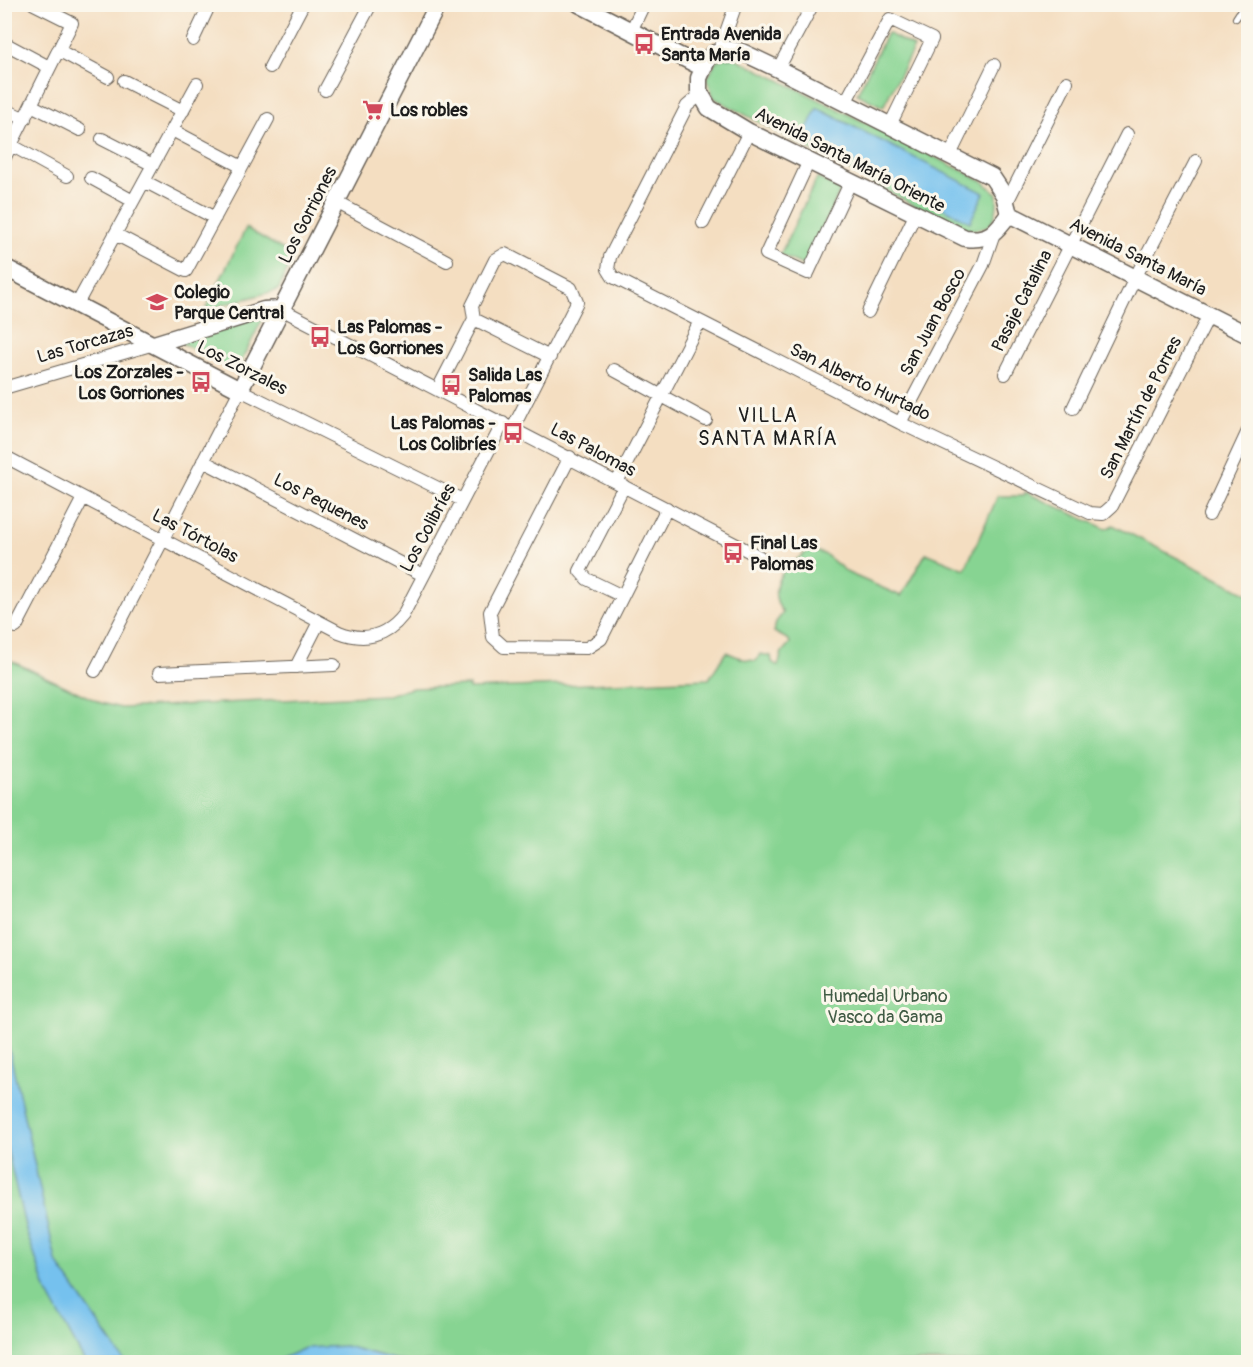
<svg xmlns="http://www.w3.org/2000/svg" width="1253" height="1367" font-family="Pangolin,sans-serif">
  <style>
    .green { fill: #87d492; stroke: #527857; stroke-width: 1.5 }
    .water { fill: #74c1ee; stroke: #486e85; stroke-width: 1.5 }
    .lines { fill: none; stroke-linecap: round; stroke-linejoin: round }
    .lane-casing { stroke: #686056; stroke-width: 8 }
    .street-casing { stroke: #686056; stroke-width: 14 }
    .secondary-casing { stroke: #686056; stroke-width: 19 }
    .lane { stroke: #fff; stroke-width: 6 }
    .street { stroke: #fff; stroke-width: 12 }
    .secondary { stroke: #fff; stroke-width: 16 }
    .labels { text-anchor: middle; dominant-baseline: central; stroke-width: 6; stroke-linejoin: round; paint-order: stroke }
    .poi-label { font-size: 18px; font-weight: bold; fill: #1c1c1c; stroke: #fbf7ec; text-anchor: start }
    .street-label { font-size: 18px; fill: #1c1c1c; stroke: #fbf7ec }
    .park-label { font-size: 18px; fill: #415c45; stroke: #fbf7ec }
    .neighbourhood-label { font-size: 20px; letter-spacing: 1.5px; fill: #1c1c1c; stroke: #fbf7ec }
  </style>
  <rect width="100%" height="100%" fill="#fbf7ec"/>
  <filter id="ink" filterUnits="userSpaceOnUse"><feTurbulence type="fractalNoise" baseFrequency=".0167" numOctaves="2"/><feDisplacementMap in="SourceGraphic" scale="12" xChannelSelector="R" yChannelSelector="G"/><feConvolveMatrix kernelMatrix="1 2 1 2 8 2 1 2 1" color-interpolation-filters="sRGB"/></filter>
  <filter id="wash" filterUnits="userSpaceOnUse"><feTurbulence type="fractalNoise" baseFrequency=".008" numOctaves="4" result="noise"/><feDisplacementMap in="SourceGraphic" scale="24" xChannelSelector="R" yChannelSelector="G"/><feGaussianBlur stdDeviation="1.35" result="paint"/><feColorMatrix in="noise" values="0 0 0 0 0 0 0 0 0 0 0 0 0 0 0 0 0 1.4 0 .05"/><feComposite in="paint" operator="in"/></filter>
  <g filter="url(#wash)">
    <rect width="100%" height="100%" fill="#f4dec1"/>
    <path class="green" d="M 887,33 L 914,47 L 883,107 L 857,94 Z
      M 725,58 L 735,58 L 983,181 L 997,194 C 999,227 986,233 956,228 L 714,98 L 707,79 L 716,61 Z
      M 817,178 L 841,189 L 804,266 L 780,255 Z
      M 246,228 L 294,256 L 278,290 L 205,310 Z
      M 265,314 L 236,372 L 176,340 Z
      M 1025,492 L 1106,529 L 1113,525 L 1248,594 L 1248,1362 L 5,1362 L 5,658 L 101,703 L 121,708 L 387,695 L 413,688 L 469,686 L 469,689 L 709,679 L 726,652 L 743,659 L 756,661 L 760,654 L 771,656 L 772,662 L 778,666 L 782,652 L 790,643 L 789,640 L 774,632 L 776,622 L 783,613 C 763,584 786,566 811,549 L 826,555 L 848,573 L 901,596 L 926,553 L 965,569 L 998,496 L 1023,496 Z"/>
    <path class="water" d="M 817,108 L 984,193 L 970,222 L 803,137 Z
      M 4,1026 L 56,1261 L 125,1362 L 85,1362 L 47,1292 L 26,1230 L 5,1141 Z
      M 345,1346 L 404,1362 L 274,1362 L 305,1348 Z"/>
  </g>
  <g filter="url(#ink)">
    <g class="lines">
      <defs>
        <path id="lane" d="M 1236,18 L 1245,4"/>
        <path id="street" d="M 631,31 L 644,4
          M 193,40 L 210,4
          M 4,43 L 49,67
          M 58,50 L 108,77
          M 719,52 L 736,4
          M 270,67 L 303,4
          M 778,69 L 813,4
          M 124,81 L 183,111
          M 325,90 L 371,4
          M 701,94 L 687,106 L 610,257 L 608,269 L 613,277 L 900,423 L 1090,513 L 1103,514 L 1112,506 L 1209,315
          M 845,103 L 890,19 L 932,39 L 889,127
          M 31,105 L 80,130
          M 4,109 L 25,119
          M 172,130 L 242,167
          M 102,139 L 153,165
          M 11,145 L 67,176
          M 950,155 L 994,65
          M 4,159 L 72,23 L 34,4
          M 809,161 L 766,254 L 808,273 L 850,183
          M 91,178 L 133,201
          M 144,181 L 215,218
          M 336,202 L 447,261
          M 1007,202 L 1067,82
          M 703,223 L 749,132
          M 115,234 L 186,271 L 268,119
          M 77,304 L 197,84
          M 281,309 L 760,557
          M 868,312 L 915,215
          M 474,319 L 472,306 L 495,260 L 505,254 L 571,288 L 577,302 L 513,428
          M 474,319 L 550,357
          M 614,370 L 706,420
          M 1005,374 L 1127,134
          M 4,388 L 154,344
          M 438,389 L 474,319
          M 1073,408 L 1135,278 L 1196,161
          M 900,423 L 983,265 L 993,236
          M 4,456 L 339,632 C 364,642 386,637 403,615 L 503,423
          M 570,457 L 490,612 L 493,637 L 504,647 L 587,648 L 601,639 L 667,508
          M 203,461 L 423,575
          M 617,482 L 699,323
          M 1209,515 L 1248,431
          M 622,596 L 587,579 L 580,571 L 624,486
          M 16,627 L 83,498
          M 296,667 L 319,622
          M 95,671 L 240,390 L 462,500
          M 159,673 L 334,665"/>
        <path id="secondary" d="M 579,4 L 703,68
          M 730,50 L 742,52 L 778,69 L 992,177 L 1004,195 L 1009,214 C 996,232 989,241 965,238 L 749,132 L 709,108 L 699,91 L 699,78 L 708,58 L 715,53 Z
          M 1009,214 L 1248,335
          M 4,267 L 240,390 L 438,4
          M 154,344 L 264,310 L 281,309"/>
      </defs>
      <use href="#lane" class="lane-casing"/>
      <use href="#street" class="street-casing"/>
      <use href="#secondary" class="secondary-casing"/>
      <use href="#lane" class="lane"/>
      <use href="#street" class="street"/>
      <use href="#secondary" class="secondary"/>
    </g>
  </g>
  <defs>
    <symbol id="bus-bare" viewBox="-9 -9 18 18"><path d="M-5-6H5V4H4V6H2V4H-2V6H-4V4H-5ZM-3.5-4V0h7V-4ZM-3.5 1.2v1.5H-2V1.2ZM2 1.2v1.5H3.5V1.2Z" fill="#d1495b" stroke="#fbf7ec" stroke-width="2.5" paint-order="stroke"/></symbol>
    <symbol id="supermarket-bare" viewBox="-9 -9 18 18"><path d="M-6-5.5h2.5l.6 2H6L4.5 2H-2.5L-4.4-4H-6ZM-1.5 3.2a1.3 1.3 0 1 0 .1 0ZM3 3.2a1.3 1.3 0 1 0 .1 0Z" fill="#d1495b" stroke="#fbf7ec" stroke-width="2.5" paint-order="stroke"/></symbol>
    <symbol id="school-bare" viewBox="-9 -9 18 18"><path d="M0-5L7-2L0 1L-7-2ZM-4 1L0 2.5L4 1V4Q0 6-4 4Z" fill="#d1495b" stroke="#fbf7ec" stroke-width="2.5" paint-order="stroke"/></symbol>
  </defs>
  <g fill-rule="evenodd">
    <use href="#bus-bare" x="629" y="29" width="30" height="30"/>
    <use href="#supermarket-bare" x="358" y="95" width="30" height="30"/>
    <use href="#school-bare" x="142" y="287" width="30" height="30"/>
    <use href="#bus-bare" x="305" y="322" width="30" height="30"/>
    <use href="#bus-bare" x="186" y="367" width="30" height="30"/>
    <use href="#bus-bare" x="436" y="370" width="30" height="30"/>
    <use href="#bus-bare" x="498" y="418" width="30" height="30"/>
    <use href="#bus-bare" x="718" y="538" width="30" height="30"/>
  </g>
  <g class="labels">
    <g class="poi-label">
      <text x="661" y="34">Entrada Avenida<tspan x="661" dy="21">Santa María</tspan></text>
      <text x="390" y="110">Los robles</text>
      <text x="174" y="292">Colegio<tspan x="174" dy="21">Parque Central</tspan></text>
      <text x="337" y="327">Las Palomas -<tspan x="337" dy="21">Los Gorriones</tspan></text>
      <text x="184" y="372" text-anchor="end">Los Zorzales -<tspan x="184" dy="21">Los Gorriones</tspan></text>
      <text x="468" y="375">Salida Las<tspan x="468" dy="21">Palomas</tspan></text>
      <text x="496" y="423" text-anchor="end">Las Palomas -<tspan x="496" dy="21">Los Colibríes</tspan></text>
      <text x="750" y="543">Final Las<tspan x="750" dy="21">Palomas</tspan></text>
    </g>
    <g class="street-label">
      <text transform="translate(850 160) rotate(27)">Avenida Santa María Oriente</text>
      <text transform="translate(308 215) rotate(-63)">Los Gorriones</text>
      <text transform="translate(1138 257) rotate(27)">Avenida Santa María</text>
      <text transform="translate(1022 301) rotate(-63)">Pasaje Catalina</text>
      <text transform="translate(933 322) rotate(-62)">San Juan Bosco</text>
      <text transform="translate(85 344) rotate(-16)">Las Torcazas</text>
      <text transform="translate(242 368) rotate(27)">Los Zorzales</text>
      <text transform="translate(860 382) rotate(26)">San Alberto Hurtado</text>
      <text transform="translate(1141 408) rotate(-63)">San Martín de Porres</text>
      <text transform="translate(593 450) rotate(28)">Las Palomas</text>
      <text transform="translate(321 502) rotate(27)">Los Pequenes</text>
      <text transform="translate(428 528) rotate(-62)">Los Colibríes</text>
      <text transform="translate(195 536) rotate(28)">Las Tórtolas</text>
    </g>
    <g class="park-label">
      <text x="885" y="996">Humedal Urbano<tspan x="885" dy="21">Vasco da Gama</tspan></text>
    </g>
    <g class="neighbourhood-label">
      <text x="768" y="415">VILLA<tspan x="768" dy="23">SANTA MARÍA</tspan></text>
    </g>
  </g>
  <rect width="1253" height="1367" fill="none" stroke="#fbf7ec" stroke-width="24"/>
</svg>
